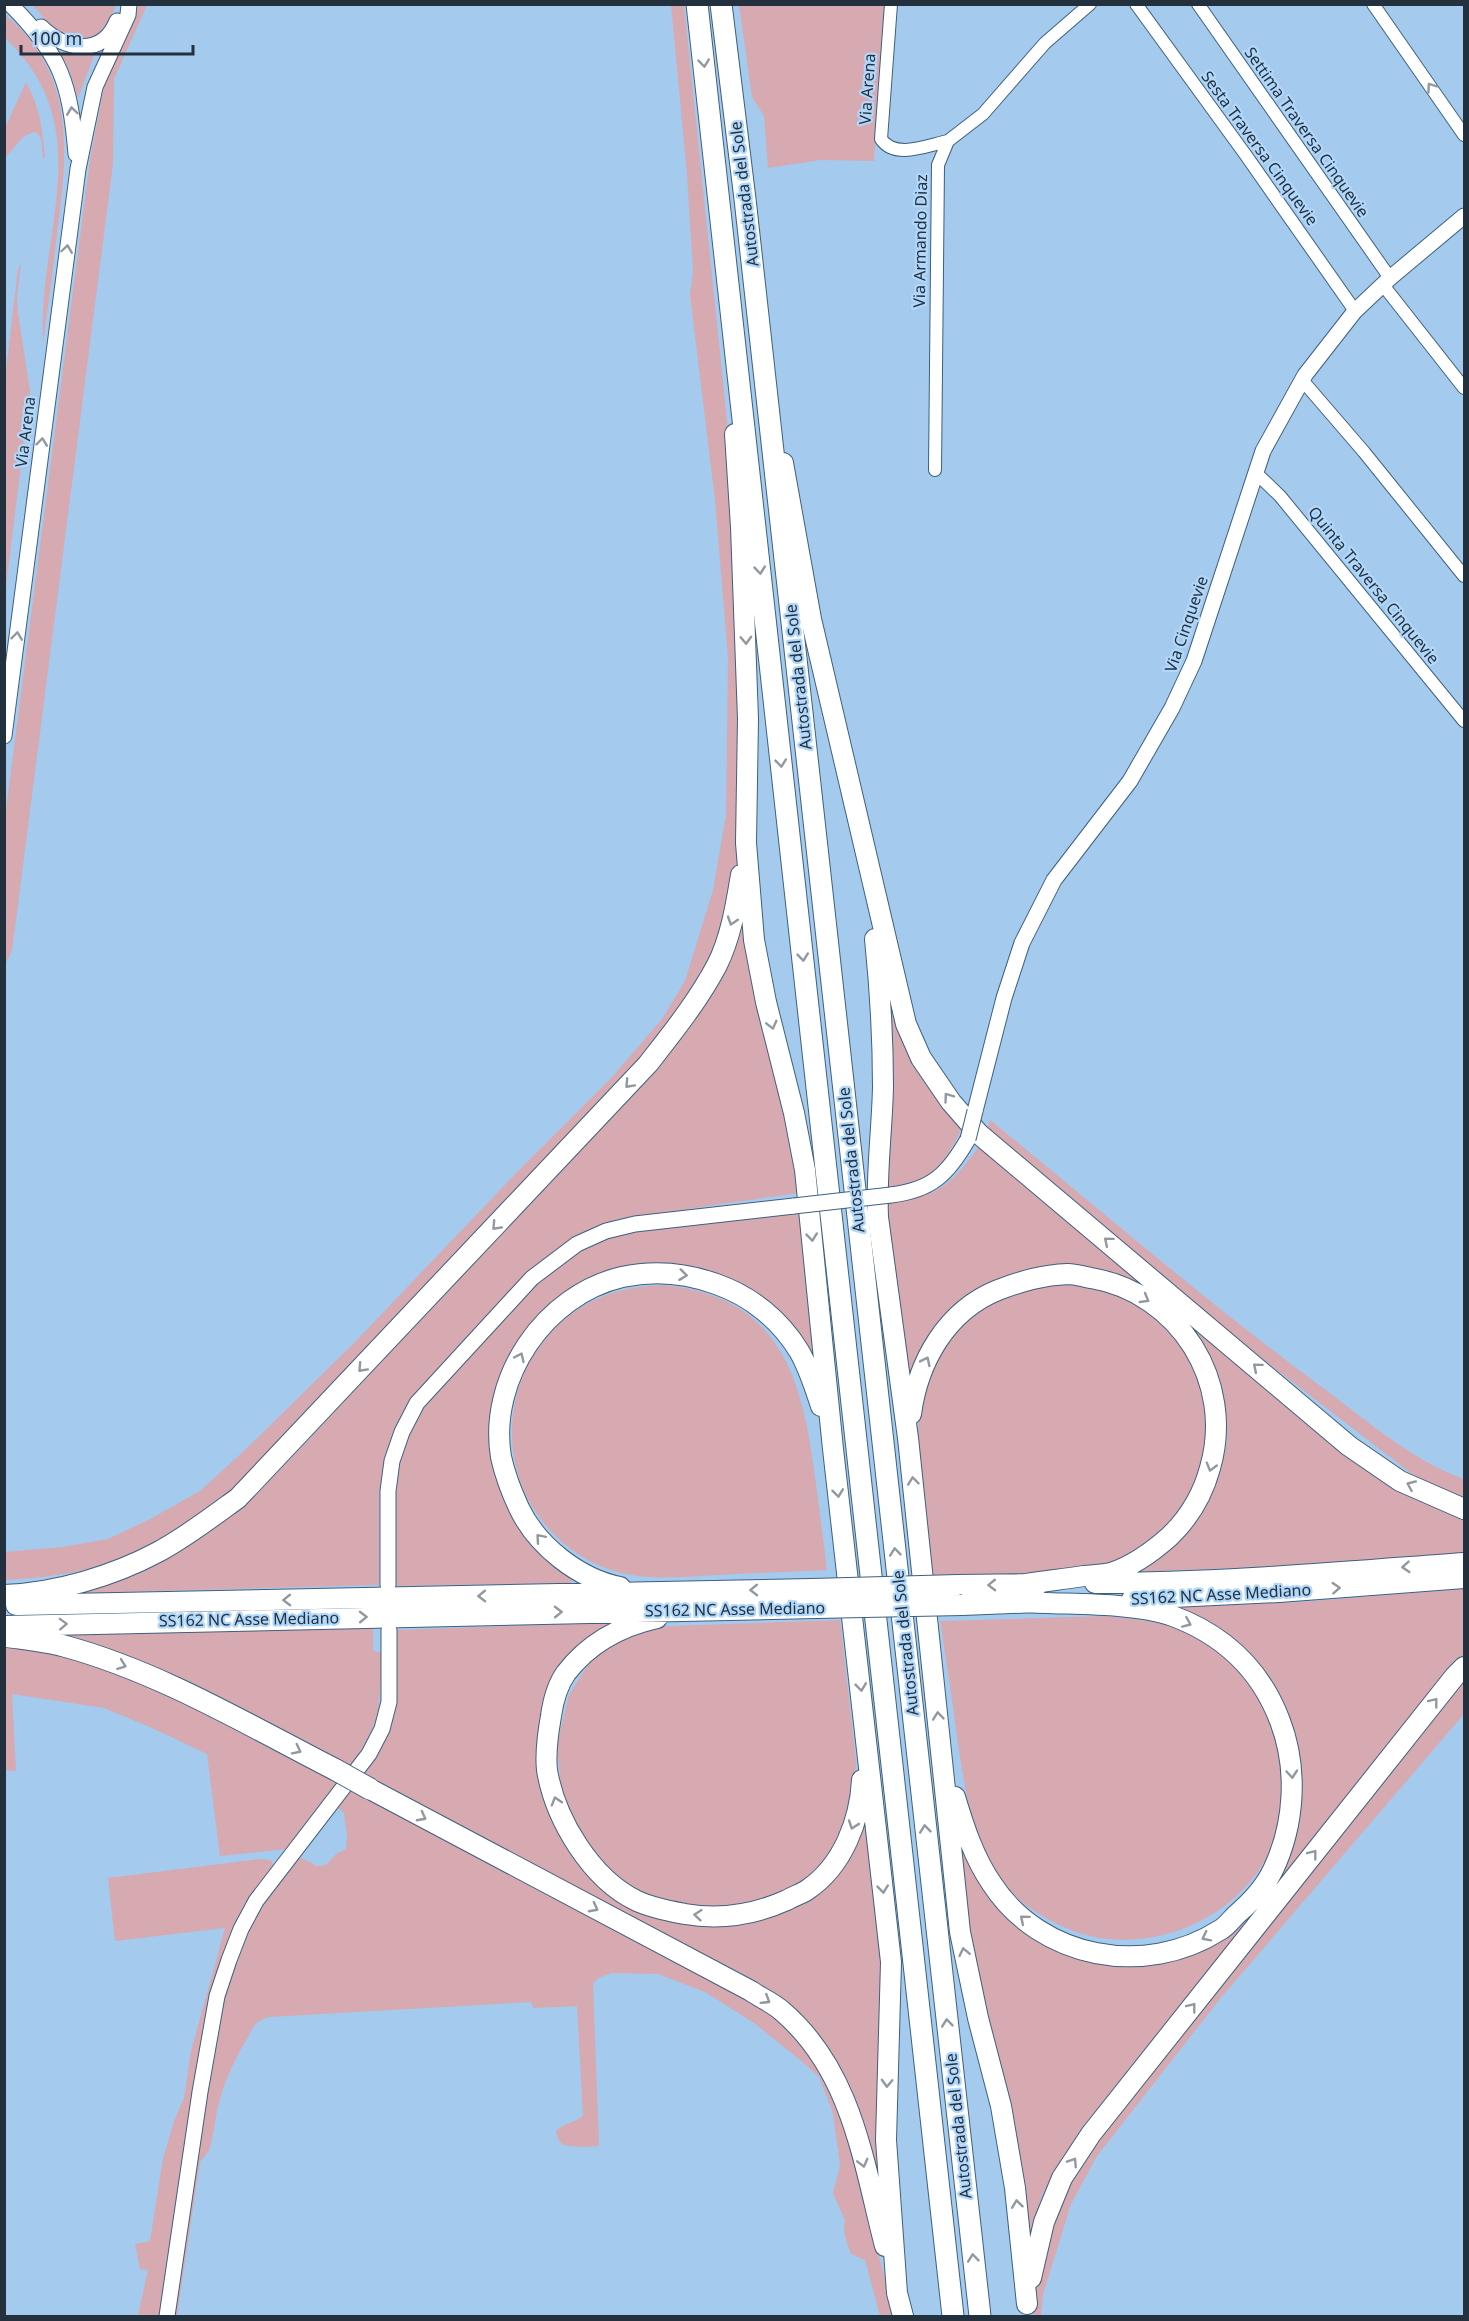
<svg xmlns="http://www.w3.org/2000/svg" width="1469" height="2321" font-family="'Noto Sans',sans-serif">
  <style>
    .green { fill: #d7a9b1 }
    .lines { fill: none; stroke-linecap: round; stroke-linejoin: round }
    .minor-casing { stroke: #3e607f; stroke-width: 14 }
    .tertiary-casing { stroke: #3e607f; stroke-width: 17 }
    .trunk-casing { stroke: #3e607f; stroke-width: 22 }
    .motorway-casing { stroke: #3e607f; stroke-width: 23 }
    .minor { stroke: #fff; stroke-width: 12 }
    .tertiary { stroke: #fff; stroke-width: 15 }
    .trunk { stroke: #fff; stroke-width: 20 }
    .motorway { stroke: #fff; stroke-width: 21 }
    .tertiary-bridge-casing { stroke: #3e607f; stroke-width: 17; stroke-linecap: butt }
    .trunk-bridge-casing { stroke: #3e607f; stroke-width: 22; stroke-linecap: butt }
    .motorway-bridge-casing { stroke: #3e607f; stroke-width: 23; stroke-linecap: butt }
    .tertiary-bridge { stroke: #fff; stroke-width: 15 }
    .trunk-bridge { stroke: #fff; stroke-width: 20 }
    .motorway-bridge { stroke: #fff; stroke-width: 21 }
    .oneway { stroke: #91989f }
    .labels { text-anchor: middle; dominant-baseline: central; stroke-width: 4.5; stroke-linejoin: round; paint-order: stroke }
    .street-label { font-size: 16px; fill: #23313f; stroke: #b1d7fa }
  </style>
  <rect width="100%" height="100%" fill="#a4caed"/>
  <path class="green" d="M 32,5 L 116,5 C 104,36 81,55 51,27 C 44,20 40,11 32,5 Z
    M 139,5 L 147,5 L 114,79 L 113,164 L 12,951 L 5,965 L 5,817 L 90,160 L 104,87 Z
    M 671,5 L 684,5 L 738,527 L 746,843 L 726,921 L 696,987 L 676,1021 L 246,1484 C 213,1509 178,1537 139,1553 C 96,1571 50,1578 5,1580 L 5,1552 L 62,1547 L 108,1539 L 150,1519 L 200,1491 L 247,1448 L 355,1342 L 518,1171 L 613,1076 L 662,1019 L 685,981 L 713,890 L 726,815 L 728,658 L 715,500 L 690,295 L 693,271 L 687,174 Z
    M 739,5 L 885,5 L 874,161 L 821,160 L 768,168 L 764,116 L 752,97 Z
    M 4,14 C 76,72 68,152 57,233 C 53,270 48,306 43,343 C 37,233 101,128 5,38 Z
    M 59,52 L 76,56 L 95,53 L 78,98 L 69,69 Z
    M 26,82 C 39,106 43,130 45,158 L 43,158 L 41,138 L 37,133 L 33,132 L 23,137 L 5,158 L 5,128 Z
    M 21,263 L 17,296 L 18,313 L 30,391 L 5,595 L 4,387 L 18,269 Z
    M 745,901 L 795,1158 L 799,1193 L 618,1219 L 582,1233 L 540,1262 L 414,1397 L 389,1446 L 379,1492 L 379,1585 L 81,1593 L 83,1589 L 232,1511 L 295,1454 L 667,1055 Z
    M 893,1008 C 913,1056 927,1089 961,1129 C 945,1167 927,1183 885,1187 L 888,1009 Z
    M 990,1120 C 1102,1211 1211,1306 1327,1391 C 1370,1423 1413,1461 1464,1479 L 1464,1500 L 1416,1477 L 1222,1328 L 987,1130 Z
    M 982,1143 L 1345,1444 L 1464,1514 L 1464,1553 L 1285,1566 L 1135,1572 L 1208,1500 L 1221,1468 L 1227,1442 L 1226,1420 L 1223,1397 L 1215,1372 L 1132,1282 L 1008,1277 L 908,1380 L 886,1201 C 900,1199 914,1197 928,1194 C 951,1187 968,1161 982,1143 Z
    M 802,1213 L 815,1360 L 796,1328 L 773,1307 L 737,1285 L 592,1280 L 503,1378 L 499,1485 L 574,1572 L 571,1583 L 395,1586 C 395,1548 389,1495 399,1459 C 405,1441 413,1421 424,1405 C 436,1388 453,1373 467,1358 C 507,1316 547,1259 604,1240 C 667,1220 737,1218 802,1213 Z
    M 1064,1280 L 1127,1294 L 1188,1347 L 1210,1409 L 1197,1489 L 1157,1540 L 1114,1564 L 1066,1573 L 930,1576 C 921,1489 892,1373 975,1313 C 983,1307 992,1298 1002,1295 C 1021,1288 1043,1285 1064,1280 Z
    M 663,1285 C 777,1296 801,1372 814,1470 C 819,1504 823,1537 827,1570 C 791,1572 755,1573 718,1575 C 680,1577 642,1582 605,1568 C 577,1557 552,1537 535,1511 C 490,1442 513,1346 585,1305 C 609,1291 636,1286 663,1285 Z
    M 1464,1589 L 1464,1657 L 1327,1822 L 1079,2132 L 1042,2195 L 1031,2242 L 973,1966 L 959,1844 L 962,1844 L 981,1882 L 1000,1911 L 1020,1929 L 1059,1948 L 1091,1959 L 1222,1933 L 1292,1836 L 1278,1696 L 1170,1608 L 1301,1602 Z
    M 1107,1616 C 1139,1620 1173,1622 1202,1639 C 1224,1651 1237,1667 1252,1687 C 1258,1695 1267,1704 1272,1713 C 1277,1723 1278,1738 1280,1749 C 1282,1759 1287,1771 1286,1782 C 1286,1789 1284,1797 1282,1805 C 1281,1814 1280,1824 1277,1832 C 1253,1914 1154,1959 1076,1932 C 1041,1919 1003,1894 987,1859 C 968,1819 964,1780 957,1737 C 952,1698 946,1659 940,1621 Z
    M 840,1620 L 856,1760 L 855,1795 L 846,1832 L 816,1873 L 771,1900 L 720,1911 L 668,1905 L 621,1882 L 584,1844 L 562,1797 L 557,1745 L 569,1695 L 597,1650 L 645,1627 Z
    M 619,1622 L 550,1692 L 554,1814 L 641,1907 L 786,1907 L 862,1824 L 868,1823 L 879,1935 L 882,2004 L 883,2195 L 815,2035 L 575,1890 L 364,1775 C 374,1760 383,1746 389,1729 C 400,1698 396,1662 397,1630 Z
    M 328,1626 L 373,1628 L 373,1651 L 383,1653 L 378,1715 L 367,1740 L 351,1766 L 44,1632 Z
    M 5,1646 L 39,1649 L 143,1679 L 338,1782 L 287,1849 L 220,1856 L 207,1754 L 152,1728 L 104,1708 L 12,1694 L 16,1771 L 5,1770 Z
    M 1464,1681 L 1464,1714 L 1219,2000 L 1097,2156 L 1071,2204 L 1043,2294 L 1041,2316 L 1034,2316 L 1036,2277 L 1058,2205 L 1097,2137 L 1418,1731 Z
    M 354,1787 L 761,2003 L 806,2044 L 835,2092 L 895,2316 L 880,2316 L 865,2260 L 851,2254 C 847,2243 842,2231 845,2220 L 833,2193 L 840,2166 L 833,2113 L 819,2077 L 805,2064 L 754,2023 L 705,1992 L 658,1974 L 612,1973 L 598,1978 L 593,1984 L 599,2146 L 584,2147 L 563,2145 L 558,2139 L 556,2131 C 564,2123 574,2123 583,2116 L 577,2006 L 533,2008 L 531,2002 L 269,2017 C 251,2023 254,2028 245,2042 C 233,2063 224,2082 218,2106 C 215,2119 214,2134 210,2147 C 209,2153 203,2157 200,2162 L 177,2316 L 172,2316 L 207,2078 L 224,1994 L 249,1925 L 265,1898 L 298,1856 L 317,1866 L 326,1865 L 336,1854 L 346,1849 L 347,1836 L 344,1813 L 338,1808 Z
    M 259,1859 L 271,1860 L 274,1866 L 235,1926 L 224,1951 L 211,1996 L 200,2045 L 185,2139 L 161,2316 L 138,2316 L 148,2270 L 140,2269 L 135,2244 L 150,2241 L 163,2159 L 174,2121 L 184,2098 L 191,2051 L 225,1928 L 115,1941 L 108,1878 Z"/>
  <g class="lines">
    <defs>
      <path id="minor" d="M 891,4 L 881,139 C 895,160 928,145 948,141
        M 1136,4 L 1245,154 L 1355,311
        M 1198,4 L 1390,278
        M 1373,4 L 1464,135
        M 1383,285 L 1464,388
        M 1302,380 L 1364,452 L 1464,576
        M 935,470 L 938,165 L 948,141 L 983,114 L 1045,43 L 1090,4
        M 1256,473 L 1280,496 L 1464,721"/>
      <path id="tertiary" d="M 10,4 C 62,56 70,84 76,154
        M 41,27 C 65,50 102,58 117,21
        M 4,736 L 78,169 L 95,87 L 128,15 L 129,4
        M 975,1111 L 1004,998 L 1022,943 L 1054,880 L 1130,781 L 1172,708 L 1194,661 L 1263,451 L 1305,375 L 1355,311 L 1390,278 L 1464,216
        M 891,1195 C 932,1190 948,1174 968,1139
        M 388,1585 L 388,1491 L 392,1461 L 402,1432 L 417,1403 L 532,1278 L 577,1244 L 606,1231 L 635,1224 L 794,1206
        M 167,2316 L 200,2092 L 217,1996 L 229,1960 L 241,1929 L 256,1901 L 369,1754 L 382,1729 L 389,1702 L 389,1630"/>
      <path id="trunk" d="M 735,434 L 741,527 L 748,719 L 746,843 L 754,940 L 766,1002 L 794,1113 L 805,1170 L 833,1449 L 891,1962 L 886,2140 L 897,2293 L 903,2316
        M 783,463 L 811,619 L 906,1024 L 921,1058 L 951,1102 L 979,1134 L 1349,1446 L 1400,1481 L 1464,1509
        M 875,939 C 880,988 883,1038 883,1087 C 882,1131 876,1173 878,1217 L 908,1438 L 960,1932 L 978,2018 L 1001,2106 L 1015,2188 L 1027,2304
        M 911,1414 C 918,1362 946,1311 998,1290 C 1022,1281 1042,1275 1068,1274 C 1076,1274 1084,1277 1091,1278 C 1179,1293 1235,1382 1210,1468 C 1203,1494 1189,1518 1169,1537 C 1152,1552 1133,1566 1111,1573 C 1103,1575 1093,1575 1084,1576 C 1065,1579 1045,1581 1026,1584
        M 1095,1583 C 1219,1583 1342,1572 1464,1563
        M 958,1585 L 1039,1584
        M 620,1587 C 579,1579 537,1546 519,1508 C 511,1491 505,1475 501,1457 C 488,1378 545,1295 622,1277 C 654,1270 686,1273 716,1284 C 751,1296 780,1320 799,1351 C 809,1368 815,1388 821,1406
        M 4,1595 C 56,1593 113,1576 158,1552 C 186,1537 212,1517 238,1498 L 648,1064 C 673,1032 698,1001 717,965 C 731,937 736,905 741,875
        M 1132,1599 L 1279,1592 L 1464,1578
        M 16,1605 L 812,1589
        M 962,1605 L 1040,1602
        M 657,1618 C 621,1626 589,1643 566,1673 C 558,1684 553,1702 551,1716 C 548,1733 545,1752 547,1770 C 555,1819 591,1879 637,1901 C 652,1908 669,1911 685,1914 C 721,1920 754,1915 787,1900 C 794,1896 801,1894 807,1890 C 843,1866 860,1820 862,1780
        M 4,1626 L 816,1608
        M 370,1789 L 751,1991 C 761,1998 773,2003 782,2011 C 852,2071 863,2161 885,2246
        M 955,1797 C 964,1827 974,1858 992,1884 C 1041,1959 1145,1978 1220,1930 C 1226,1927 1231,1920 1236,1915 C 1250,1903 1265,1887 1273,1870 C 1295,1824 1298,1768 1280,1721 C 1260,1668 1223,1634 1170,1615 C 1131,1602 1068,1605 1026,1602
        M 1031,2278 L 1044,2222 L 1062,2178 L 1091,2134 L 1455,1676 L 1464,1667"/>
      <path id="motorway" d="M 697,4 L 953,2316
        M 721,4 L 745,199 L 980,2316
        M 4,1636 C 24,1639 45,1641 64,1646 C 160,1672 248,1725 336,1770"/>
    </defs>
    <use href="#minor" class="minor-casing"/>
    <use href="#tertiary" class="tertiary-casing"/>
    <use href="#trunk" class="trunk-casing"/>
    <use href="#motorway" class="motorway-casing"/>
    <use href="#minor" class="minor"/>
    <use href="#tertiary" class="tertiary"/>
    <use href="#trunk" class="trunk"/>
    <use href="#motorway" class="motorway"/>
    <defs>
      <path id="tertiary-bridge" d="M 968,1139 L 975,1111
        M 794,1206 L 891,1195"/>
      <path id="trunk-bridge" d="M 812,1589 L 958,1585
        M 816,1608 L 962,1605"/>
      <path id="motorway-bridge" d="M 336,1770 L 370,1789"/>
    </defs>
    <use href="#tertiary-bridge" class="tertiary-bridge-casing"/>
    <use href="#trunk-bridge" class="trunk-bridge-casing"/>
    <use href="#motorway-bridge" class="motorway-bridge-casing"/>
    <use href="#tertiary-bridge" class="tertiary-bridge"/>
    <use href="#trunk-bridge" class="trunk-bridge"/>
    <use href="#motorway-bridge" class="motorway-bridge"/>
  </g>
  <defs><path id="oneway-chevron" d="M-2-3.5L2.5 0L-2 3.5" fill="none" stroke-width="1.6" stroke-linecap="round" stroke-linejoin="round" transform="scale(1.5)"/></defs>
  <g class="oneway">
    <use href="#oneway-chevron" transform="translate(704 63) rotate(84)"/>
    <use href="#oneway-chevron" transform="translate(1431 87) rotate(-125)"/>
    <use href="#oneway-chevron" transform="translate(72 111) rotate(-98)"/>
    <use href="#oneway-chevron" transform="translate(67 249) rotate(-82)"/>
    <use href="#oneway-chevron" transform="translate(42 442) rotate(-83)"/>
    <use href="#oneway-chevron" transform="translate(760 570) rotate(84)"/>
    <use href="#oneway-chevron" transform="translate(17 636) rotate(-83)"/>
    <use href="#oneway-chevron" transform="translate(746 640) rotate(88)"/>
    <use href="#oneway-chevron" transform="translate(781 763) rotate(84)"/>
    <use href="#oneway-chevron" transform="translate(732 921) rotate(108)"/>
    <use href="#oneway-chevron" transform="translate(803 957) rotate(84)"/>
    <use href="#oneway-chevron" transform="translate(772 1025) rotate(76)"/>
    <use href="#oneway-chevron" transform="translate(629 1084) rotate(133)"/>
    <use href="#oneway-chevron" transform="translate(948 1097) rotate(-126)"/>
    <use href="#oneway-chevron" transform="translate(496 1226) rotate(133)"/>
    <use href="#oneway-chevron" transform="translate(812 1237) rotate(84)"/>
    <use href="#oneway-chevron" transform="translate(1108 1241) rotate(-140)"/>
    <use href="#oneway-chevron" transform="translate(683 1275) rotate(7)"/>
    <use href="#oneway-chevron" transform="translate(1145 1299) rotate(30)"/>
    <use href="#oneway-chevron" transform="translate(520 1357) rotate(-65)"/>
    <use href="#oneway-chevron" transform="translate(926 1361) rotate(-64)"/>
    <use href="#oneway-chevron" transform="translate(1257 1367) rotate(-140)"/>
    <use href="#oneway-chevron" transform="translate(362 1368) rotate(133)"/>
    <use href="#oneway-chevron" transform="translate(1211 1467) rotate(106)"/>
    <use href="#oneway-chevron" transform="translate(913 1481) rotate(-96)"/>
    <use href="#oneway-chevron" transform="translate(1411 1485) rotate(-156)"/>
    <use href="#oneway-chevron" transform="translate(838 1493) rotate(83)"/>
    <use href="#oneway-chevron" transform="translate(540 1538) rotate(-131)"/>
    <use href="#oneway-chevron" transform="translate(895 1552) rotate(-96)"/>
    <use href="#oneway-chevron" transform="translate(1406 1567) rotate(176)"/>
    <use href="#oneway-chevron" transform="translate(992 1585) rotate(179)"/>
    <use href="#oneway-chevron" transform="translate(1336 1588) rotate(-4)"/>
    <use href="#oneway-chevron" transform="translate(754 1590) rotate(179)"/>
    <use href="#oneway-chevron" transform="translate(482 1596) rotate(179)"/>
    <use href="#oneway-chevron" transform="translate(287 1600) rotate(179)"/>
    <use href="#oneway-chevron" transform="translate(558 1612) rotate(-1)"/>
    <use href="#oneway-chevron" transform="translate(363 1617) rotate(-1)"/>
    <use href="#oneway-chevron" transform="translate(1187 1623) rotate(23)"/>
    <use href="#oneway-chevron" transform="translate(63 1624) rotate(-2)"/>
    <use href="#oneway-chevron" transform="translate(122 1665) rotate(20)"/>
    <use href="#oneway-chevron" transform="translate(861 1687) rotate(83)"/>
    <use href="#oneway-chevron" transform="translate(1434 1702) rotate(-52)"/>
    <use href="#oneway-chevron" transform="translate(938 1716) rotate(-96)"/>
    <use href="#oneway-chevron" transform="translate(297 1750) rotate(27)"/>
    <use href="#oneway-chevron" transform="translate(1292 1774) rotate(85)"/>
    <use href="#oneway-chevron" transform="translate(556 1801) rotate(-107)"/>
    <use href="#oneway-chevron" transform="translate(422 1817) rotate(28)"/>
    <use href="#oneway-chevron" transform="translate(853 1825) rotate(109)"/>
    <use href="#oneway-chevron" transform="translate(925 1829) rotate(-96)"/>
    <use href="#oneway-chevron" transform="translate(1313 1854) rotate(-52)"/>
    <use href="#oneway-chevron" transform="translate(883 1889) rotate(84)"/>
    <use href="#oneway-chevron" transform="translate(594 1908) rotate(28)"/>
    <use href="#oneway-chevron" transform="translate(698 1915) rotate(-175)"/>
    <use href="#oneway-chevron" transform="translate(1024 1919) rotate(-140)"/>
    <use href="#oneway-chevron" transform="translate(1206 1937) rotate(153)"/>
    <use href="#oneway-chevron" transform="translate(964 1952) rotate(-102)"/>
    <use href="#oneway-chevron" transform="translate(766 2000) rotate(32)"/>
    <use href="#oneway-chevron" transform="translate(1192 2007) rotate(-52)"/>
    <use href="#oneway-chevron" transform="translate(947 2023) rotate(-96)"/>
    <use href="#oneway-chevron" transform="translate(887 2083) rotate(92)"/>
    <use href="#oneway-chevron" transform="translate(1073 2162) rotate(-57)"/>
    <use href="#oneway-chevron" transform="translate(863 2163) rotate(76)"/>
    <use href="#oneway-chevron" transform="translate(1017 2204) rotate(-97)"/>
    <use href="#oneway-chevron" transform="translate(973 2258) rotate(-96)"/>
  </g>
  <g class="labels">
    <g class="street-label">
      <text transform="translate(867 89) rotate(-86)">Via Arena</text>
      <text transform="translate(1307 132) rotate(55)">Settima Traversa Cinquevie</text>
      <text transform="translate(1260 148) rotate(54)">Sesta Traversa Cinquevie</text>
      <text transform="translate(744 194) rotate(-97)">Autostrada del Sole</text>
      <text transform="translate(920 241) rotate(-89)">Via Armando Diaz</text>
      <text transform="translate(25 432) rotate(-83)">Via Arena</text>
      <text transform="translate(1374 585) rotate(51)">Quinta Traversa Cinquevie</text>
      <text transform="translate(1186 624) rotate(-71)">Via Cinquevie</text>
      <text transform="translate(798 677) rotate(-96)">Autostrada del Sole</text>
      <text transform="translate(851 1160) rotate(-96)">Autostrada del Sole</text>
      <text transform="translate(1221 1594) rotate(-3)">SS162 NC Asse Mediano</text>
      <text transform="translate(735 1609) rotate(-1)">SS162 NC Asse Mediano</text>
      <text transform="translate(249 1619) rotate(-1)">SS162 NC Asse Mediano</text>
      <text transform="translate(905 1643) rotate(-96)">Autostrada del Sole</text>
      <text transform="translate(958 2126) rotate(-96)">Autostrada del Sole</text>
    </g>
  </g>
  <rect width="1469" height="2321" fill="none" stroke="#23313f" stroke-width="12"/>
  <path d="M21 45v9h172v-9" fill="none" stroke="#23313f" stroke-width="3"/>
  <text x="30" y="45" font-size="18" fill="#23313f" stroke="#b1d7fa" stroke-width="4.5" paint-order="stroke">100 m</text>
</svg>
